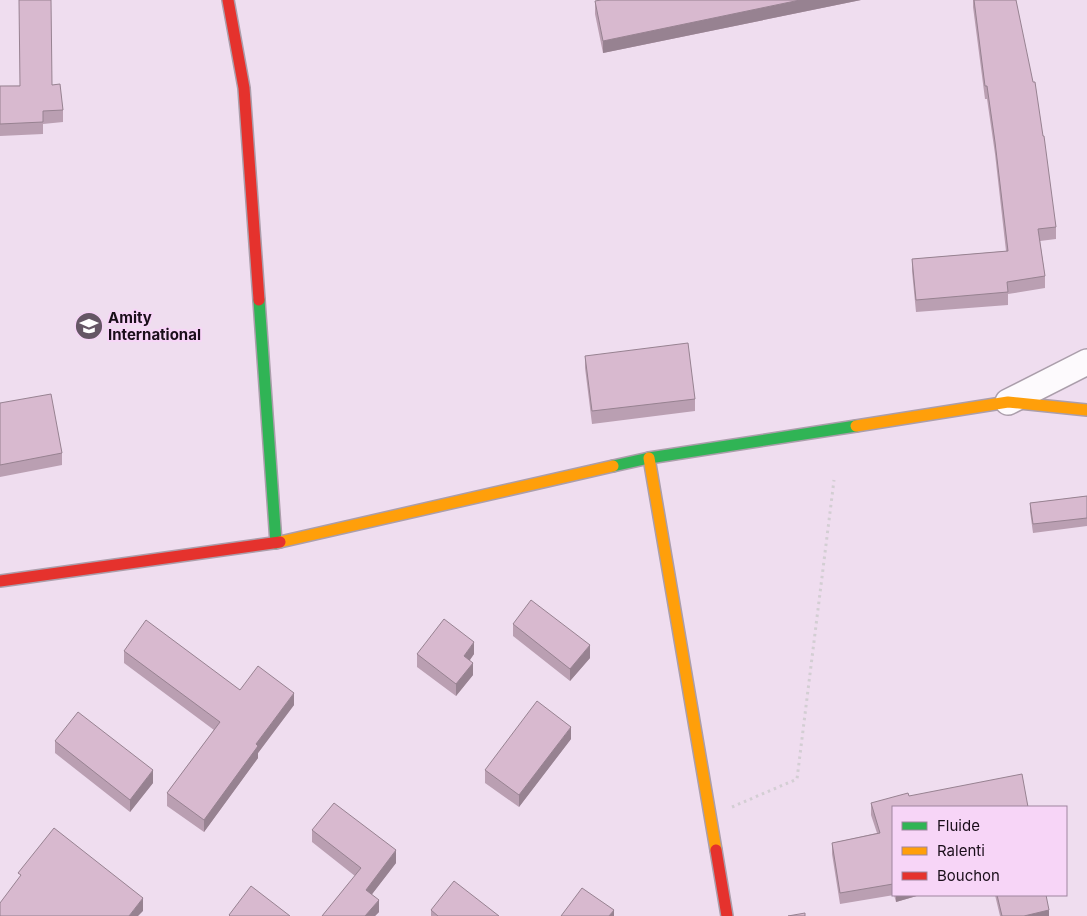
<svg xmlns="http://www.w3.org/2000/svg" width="1087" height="916" font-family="Inter,sans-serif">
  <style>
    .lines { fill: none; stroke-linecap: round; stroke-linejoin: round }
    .street-casing { stroke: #ab9eab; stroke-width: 28 }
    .fast-casing { stroke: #ab9eab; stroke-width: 14 }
    .slow-casing { stroke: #ab9eab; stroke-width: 14 }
    .jam-casing { stroke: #ab9eab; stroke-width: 14 }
    .path { stroke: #d3ced3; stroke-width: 3; stroke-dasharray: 2.5 4; stroke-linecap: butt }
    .street { stroke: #fdfafd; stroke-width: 25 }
    .fast { stroke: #30b455; stroke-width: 11 }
    .slow { stroke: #ff9f0a; stroke-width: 11 }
    .jam { stroke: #e5322d; stroke-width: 11 }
    .wall { fill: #ba9fb2 }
    .shaded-wall { fill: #978291 }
    .building { fill: #d8b9cf; stroke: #978291 }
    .labels { text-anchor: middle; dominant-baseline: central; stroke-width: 4; stroke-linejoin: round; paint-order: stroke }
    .poi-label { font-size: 15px; font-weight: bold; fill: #1a0e1a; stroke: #f7d5f7; text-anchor: start }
  </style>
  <rect width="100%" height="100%" fill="#efddef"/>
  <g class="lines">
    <defs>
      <path id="street" d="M 1008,402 L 1087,362"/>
      <path id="fast" d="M 259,300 L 276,543
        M 613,466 L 649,458 L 856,426"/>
      <path id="slow" d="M 856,426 L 1008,402 L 1087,410
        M 649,458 L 716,850
        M 280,542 L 613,466"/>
      <path id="jam" d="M 228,0 L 244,88 L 259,300
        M 0,581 L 280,542
        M 716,850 L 727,916"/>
    </defs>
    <use href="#street" class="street-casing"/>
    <use href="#fast" class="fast-casing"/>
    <use href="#slow" class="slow-casing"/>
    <use href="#jam" class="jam-casing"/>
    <path class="path" d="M 732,807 L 797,779 L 834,480"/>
    <use href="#street" class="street"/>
    <use href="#fast" class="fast"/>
    <use href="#slow" class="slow"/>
    <use href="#jam" class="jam"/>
  </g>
  <path class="wall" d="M 601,0 L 861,0 L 603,53 L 595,14 L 595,1 Z
    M 973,0 L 1016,0 L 1056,227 L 1056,239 L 1040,241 L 1045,276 L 1045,288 L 1008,294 L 1008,305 L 916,312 L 912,271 L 912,259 L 1006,251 L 995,154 L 987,99 L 985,99 L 973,7 Z
    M 52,85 L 63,110 L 63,122 L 43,124 L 43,134 L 0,136 L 0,86 Z
    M 585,356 L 695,399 L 695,411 L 592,424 L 585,368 Z
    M 0,403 L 62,453 L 62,465 L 0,477 Z
    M 1087,496 L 1087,526 L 1033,533 L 1030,511 L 1030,503 Z
    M 513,624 L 590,658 L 570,681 L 513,636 Z
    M 124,651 L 240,690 L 294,705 L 258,753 L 258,758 L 204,832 L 167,806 L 167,793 L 214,730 L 124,663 Z
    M 417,654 L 474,654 L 470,660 L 473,675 L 456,696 L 417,667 Z
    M 571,739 L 519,807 L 485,783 L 485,770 Z
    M 55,741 L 153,783 L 130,812 L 55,753 Z
    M 871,803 L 893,807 L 893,895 L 920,895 L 896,902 L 894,895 L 840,904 L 832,854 L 832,843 L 877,833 L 871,815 Z
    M 312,830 L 396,863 L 372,894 L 379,912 L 375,916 L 322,916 L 355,876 L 312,842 Z
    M 995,895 L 1046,895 L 1049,916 L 1000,916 Z
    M 431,910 L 499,916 L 431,916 Z"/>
  <path class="shaded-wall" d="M 800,0 L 861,0 L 603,53 L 603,41 Z
    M 474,642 L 474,654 L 464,668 L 464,656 Z
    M 590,645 L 590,658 L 570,681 L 570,669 Z
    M 473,663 L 473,675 L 456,696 L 456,684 Z
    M 294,693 L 294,705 L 258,753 L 258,758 L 204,832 L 204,820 L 256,744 Z
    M 571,727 L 571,739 L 519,807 L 519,795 Z
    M 153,770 L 153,783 L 130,812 L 130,800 Z
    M 396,850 L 396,863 L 366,902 L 366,890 Z
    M 896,895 L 920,895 L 896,902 Z
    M 143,898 L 143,911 L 138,916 L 129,916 Z
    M 379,900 L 379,912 L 375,916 L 365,916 Z
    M 614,910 L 614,916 L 609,916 Z
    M 1049,910 L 1049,916 L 1024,916 Z"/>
  <path class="building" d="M 19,0 L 51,0 L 52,85 L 60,84 L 63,110 L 43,111 L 43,122 L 0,124 L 0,86 L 20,86 Z
    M 601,0 L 800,0 L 603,41 L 595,1 Z
    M 974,0 L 1016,0 L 1033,82 L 1035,82 L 1043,136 L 1044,136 L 1056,227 L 1038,229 L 1045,276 L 1007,282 L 1008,292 L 916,300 L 912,259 L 1008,251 L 995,142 L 987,86 L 985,86 Z
    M 688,343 L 695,399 L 592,411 L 585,356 Z
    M 51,394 L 62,453 L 0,465 L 0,403 Z
    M 1087,496 L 1087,518 L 1033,524 L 1030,503 Z
    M 531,600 L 590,645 L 570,669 L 513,624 Z
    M 444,619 L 474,642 L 464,656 L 473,663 L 456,684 L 417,654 Z
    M 146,620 L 240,690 L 258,666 L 294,693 L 256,744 L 258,746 L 204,820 L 167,793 L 220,722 L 124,651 Z
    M 537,701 L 571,727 L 519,795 L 485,770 Z
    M 78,712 L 153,770 L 130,800 L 55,741 Z
    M 1022,774 L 1028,807 L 893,807 L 893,884 L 840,893 L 832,843 L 880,833 L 871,803 L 908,793 L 909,796 Z
    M 334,803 L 396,850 L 366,890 L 379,900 L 365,916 L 322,916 L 361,868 L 312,830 Z
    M 54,828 L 143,898 L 129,916 L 0,916 L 0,903 L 21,875 L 18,873 Z
    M 454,881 L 499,916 L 438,916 L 431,910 Z
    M 251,886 L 290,916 L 230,916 L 229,915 Z
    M 582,888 L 614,910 L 609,916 L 561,916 Z
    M 997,895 L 1046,895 L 1049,910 L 1024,916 L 1002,916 Z
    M 805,913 L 805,916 L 788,916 Z"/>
  <defs>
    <symbol id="school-disc" viewBox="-11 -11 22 22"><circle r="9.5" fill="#655665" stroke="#f7d5f7"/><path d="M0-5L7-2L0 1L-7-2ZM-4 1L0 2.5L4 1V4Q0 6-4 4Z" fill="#fff"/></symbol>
  </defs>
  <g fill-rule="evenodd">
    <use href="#school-disc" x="73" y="310" width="32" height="32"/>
  </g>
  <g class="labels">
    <g class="poi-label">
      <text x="108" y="317">Amity<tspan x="108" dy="17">International</tspan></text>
    </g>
  </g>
  <rect x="892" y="806" width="175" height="90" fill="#f7d5f7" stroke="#9f859f"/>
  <rect x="902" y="822" width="25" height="8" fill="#30b455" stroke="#9f859f"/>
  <text x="937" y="831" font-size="15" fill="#1a0e1a">Fluide</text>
  <rect x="902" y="847" width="25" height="8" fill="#ff9f0a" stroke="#9f859f"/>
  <text x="937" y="856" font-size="15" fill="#1a0e1a">Ralenti</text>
  <rect x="902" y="872" width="25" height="8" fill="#e5322d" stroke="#9f859f"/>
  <text x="937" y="881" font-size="15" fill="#1a0e1a">Bouchon</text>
</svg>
